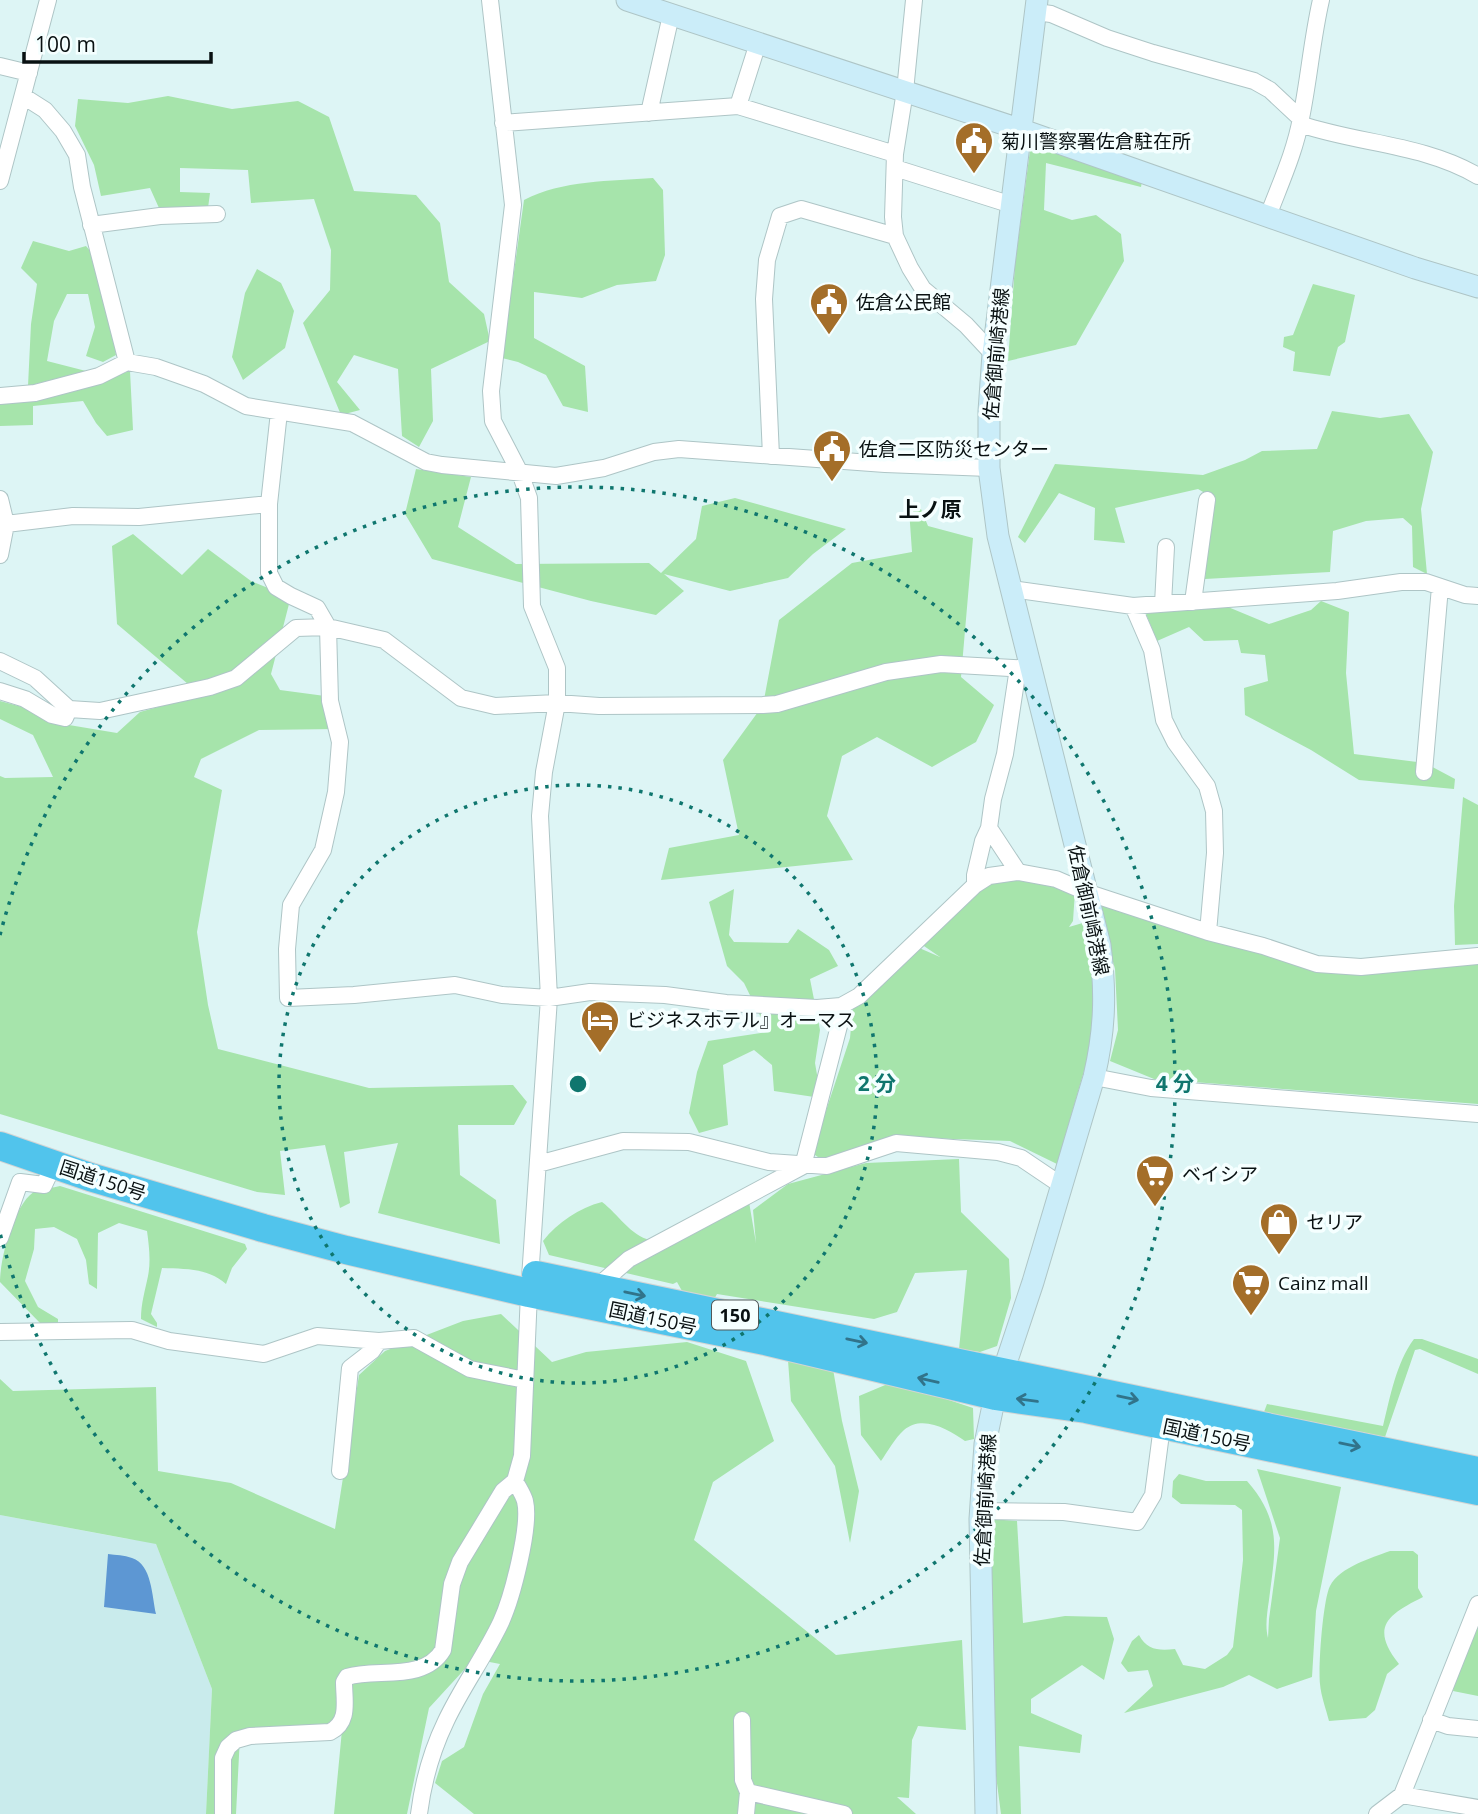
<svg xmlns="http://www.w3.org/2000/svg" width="1478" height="1814" font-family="'Open Sans','Noto Sans JP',sans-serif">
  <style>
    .built { fill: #c9ebec }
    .green { fill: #a6e4ab }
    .water { fill: #5d97d3 }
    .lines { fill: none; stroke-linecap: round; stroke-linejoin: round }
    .street-casing { stroke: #aec5c6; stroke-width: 18 }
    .secondary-casing { stroke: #aec5c6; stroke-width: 23 }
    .highway-casing { stroke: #d3d4d4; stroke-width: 30 }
    .street { stroke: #fff; stroke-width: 16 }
    .secondary { stroke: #cbedf9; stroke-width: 21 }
    .highway { stroke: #51c4ec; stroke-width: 28 }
    .oneway { stroke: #31738a }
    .ring { fill: none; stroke: #0f766e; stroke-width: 3.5; stroke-dasharray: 3.5 7 }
    .labels { text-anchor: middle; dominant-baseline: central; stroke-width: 7; stroke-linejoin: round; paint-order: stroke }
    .shield { fill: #f5ffff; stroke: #505859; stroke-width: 2 }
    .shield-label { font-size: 18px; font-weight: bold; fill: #091112 }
    .poi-label { font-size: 19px; fill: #091112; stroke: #f5ffff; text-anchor: start }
    .street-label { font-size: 19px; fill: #091112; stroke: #f5ffff }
    .neighbourhood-label { font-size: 21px; font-weight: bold; fill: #091112; stroke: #f5ffff }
    .centre { fill: #0f766e; stroke: #f5ffff; stroke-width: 3.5 }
    .ring-label { font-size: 21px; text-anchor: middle; font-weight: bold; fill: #0f766e; stroke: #f5ffff; stroke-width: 7; stroke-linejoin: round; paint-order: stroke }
  </style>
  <rect width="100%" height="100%" fill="#ddf5f5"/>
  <path class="built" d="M 0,1515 L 128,1539 L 149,1540 L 156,1544 L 212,1689 L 206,1814 L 0,1814 Z"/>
  <path class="green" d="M 168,96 L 232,109 L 298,101 L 329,117 L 354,191 L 416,195 L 440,223 L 449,282 L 484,314 L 490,341 L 431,369 L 433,421 L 419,447 L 402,436 L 398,369 L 354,355 L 337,382 L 360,410 L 341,415 L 303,323 L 330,290 L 331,250 L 314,199 L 251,203 L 248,170 L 180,168 L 180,192 L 210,193 L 208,208 L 159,208 L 150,188 L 101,196 L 94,165 L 75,126 L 78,99 L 128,103 Z
    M 1032,135 L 1143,175 L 1141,187 L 1046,163 L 1044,210 L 1072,220 L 1096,215 L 1121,234 L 1124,261 L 1076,345 L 1008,361 L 1015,265 Z
    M 653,178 L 663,190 L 665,255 L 656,281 L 617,285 L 582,298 L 534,292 L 534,338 L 585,366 L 588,412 L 563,406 L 546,375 L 518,362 L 502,358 L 524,200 C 562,180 611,181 653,178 Z
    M 33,241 L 69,251 L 86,246 L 102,265 L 116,355 L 103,362 L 86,356 L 95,327 L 88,294 L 67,294 L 54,321 L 47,361 L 86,371 L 28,386 L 31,324 L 37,284 L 21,268 Z
    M 257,269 L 281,283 L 294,311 L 285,348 L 243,380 L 232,357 L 245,293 Z
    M 1313,284 L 1355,295 L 1345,342 L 1338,347 L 1330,376 L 1293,371 L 1295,352 L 1283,347 L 1284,337 L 1293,335 Z
    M 130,371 L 133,430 L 107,436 L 96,423 L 83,401 L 33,406 L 33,425 L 0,426 L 0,401 L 37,398 Z
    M 1332,411 L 1380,418 L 1409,414 L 1433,452 L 1421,509 L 1427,574 L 1413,567 L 1412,526 L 1403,518 L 1366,521 L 1333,531 L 1330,572 L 1205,579 L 1210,496 L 1198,489 L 1115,508 L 1125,543 L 1094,540 L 1095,508 L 1059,493 L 1025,543 L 1018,537 L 1055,464 L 1203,475 L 1245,460 L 1262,451 L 1317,449 Z
    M 416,469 L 471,477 L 458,527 L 516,564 L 649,563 L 661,573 L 696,539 L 702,506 L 735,498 L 846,529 L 813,554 L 788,578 L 730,591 L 664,574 L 684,591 L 656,615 L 591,601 L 432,559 L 405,514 Z
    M 909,509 L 921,509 L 928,526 L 973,538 L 961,677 L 994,705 L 976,742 L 932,767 L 877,737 L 842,756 L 827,816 L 853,860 L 661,880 L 669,848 L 739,835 L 723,760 L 763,705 L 779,620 L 852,563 L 912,552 Z
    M 133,534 L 182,575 L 208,549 L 251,581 L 268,588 L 289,604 L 271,674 L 280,690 L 325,696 L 336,729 L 259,730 L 201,759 L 194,777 L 222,790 L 197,932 L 208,1005 L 218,1049 L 369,1088 L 513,1085 L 527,1102 L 514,1125 L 458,1125 L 460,1175 L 496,1200 L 500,1244 L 378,1213 L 398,1143 L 344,1152 L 350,1203 L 340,1208 L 325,1145 L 280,1151 L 285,1195 L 257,1192 L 0,1114 L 0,776 L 5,778 L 53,777 L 33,735 L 0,719 L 0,701 L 52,715 L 57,723 L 117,733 L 140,712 L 201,695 L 117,624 L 112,546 Z
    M 1321,601 L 1349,612 L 1346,673 L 1354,754 L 1425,763 L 1455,779 L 1454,789 L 1359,780 L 1311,750 L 1245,715 L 1244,688 L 1268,681 L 1265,655 L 1241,653 L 1238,640 L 1204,641 L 1189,627 L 1157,641 L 1144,609 L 1216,602 L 1269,624 L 1311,610 Z
    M 1463,797 L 1478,805 L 1478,944 L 1455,945 L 1454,906 Z
    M 1018,877 L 1075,891 L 1073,921 L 1069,927 L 1086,922 L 1099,987 L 1091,1047 L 1057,1164 L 1010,1141 L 897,1137 L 821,1159 L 812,1153 L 850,1038 L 853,1006 L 917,947 L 940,957 L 921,944 L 979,887 Z
    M 734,889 L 729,935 L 734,942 L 788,943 L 798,929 L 829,950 L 838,966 L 810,979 L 820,1030 L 815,1063 L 821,1098 L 774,1091 L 772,1065 L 754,1050 L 723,1065 L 728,1125 L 699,1133 L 689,1113 L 697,1072 L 708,1041 L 768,1032 L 744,983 L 727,966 L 709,902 Z
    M 1097,903 L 1320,970 L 1478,961 L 1478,1104 L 1154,1079 L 1110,1061 L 1118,1030 L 1115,969 Z
    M 959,1159 L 961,1212 L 1009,1259 L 1011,1298 L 997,1346 L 980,1352 L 959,1349 L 967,1270 L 915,1273 L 897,1312 L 874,1319 L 717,1294 L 713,1301 L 682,1291 L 677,1282 L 673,1284 L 549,1255 L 543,1241 C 558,1222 579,1208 602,1202 C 618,1214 631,1236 650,1240 L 748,1196 L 756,1243 L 753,1210 L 788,1184 L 866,1163 Z
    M 60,1186 L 245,1244 L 247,1249 L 232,1268 L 226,1284 C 208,1268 186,1269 162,1268 L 151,1314 L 157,1323 L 157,1327 L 141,1319 C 141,1303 145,1291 148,1276 C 151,1261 149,1246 147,1231 L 119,1223 L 98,1233 L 97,1289 L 89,1284 L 86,1260 L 77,1239 L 54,1227 L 35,1229 L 34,1249 L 25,1281 L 38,1307 L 58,1319 L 58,1324 L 40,1323 L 0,1282 C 0,1259 14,1201 37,1190 C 44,1188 53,1188 60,1186 Z
    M 501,1314 L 552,1362 L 586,1352 L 687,1342 L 746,1361 L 774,1441 L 713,1482 L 694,1540 L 836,1655 L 962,1640 L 966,1730 L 918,1726 L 912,1740 L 909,1798 L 897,1797 L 916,1814 L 474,1814 L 435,1783 L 442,1761 L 464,1747 L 483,1694 L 500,1664 L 474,1659 L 429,1708 L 407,1814 L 334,1814 L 342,1730 L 240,1736 L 236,1814 L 206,1814 L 212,1689 L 156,1544 L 0,1515 L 0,1379 L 13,1391 L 156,1387 L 158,1471 L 231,1483 L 335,1529 L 359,1375 L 385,1351 L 463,1321 Z
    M 1414,1339 L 1422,1339 L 1478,1359 L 1478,1374 L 1420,1349 L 1415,1350 L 1385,1437 L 1264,1412 L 1267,1404 L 1383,1426 C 1390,1398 1396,1363 1414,1339 Z
    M 787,1347 L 833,1369 L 842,1421 L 859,1491 L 850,1543 L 835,1466 L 791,1401 Z
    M 909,1375 L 946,1399 L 973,1408 L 974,1439 L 965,1441 C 949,1430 923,1414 904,1430 C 895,1438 888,1451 881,1461 L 861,1435 L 859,1396 Z
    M 1257,1469 L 1341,1487 L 1316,1611 L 1312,1677 L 1277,1689 L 1249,1675 L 1223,1687 L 1124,1713 L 1153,1686 L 1148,1670 L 1128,1672 L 1121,1663 L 1132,1641 L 1139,1635 C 1147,1650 1159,1651 1175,1649 L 1183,1665 L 1205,1669 L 1227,1655 L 1233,1647 L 1243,1560 L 1242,1510 L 1235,1505 L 1181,1504 L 1172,1497 L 1173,1481 L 1179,1474 L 1206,1481 L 1247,1481 C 1283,1522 1275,1551 1269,1600 C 1267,1613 1265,1627 1268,1638 L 1269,1619 L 1280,1538 Z
    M 990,1519 L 1017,1521 L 1023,1623 L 1065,1616 L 1107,1617 L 1114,1639 L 1104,1680 L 1082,1665 L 1031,1699 L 1031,1713 L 1082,1735 L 1080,1753 L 1019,1746 L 1021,1814 L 1001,1814 L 995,1768 Z
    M 1390,1551 L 1413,1551 L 1418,1555 L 1418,1588 L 1423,1597 C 1387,1615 1370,1627 1399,1664 L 1387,1674 L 1375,1710 L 1366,1718 L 1329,1721 C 1326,1709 1321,1696 1320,1684 C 1318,1668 1323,1599 1330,1586 C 1340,1567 1371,1558 1390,1551 Z
    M 1478,1625 L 1478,1696 L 1453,1691 L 1459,1655 Z"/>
  <path class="water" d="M 108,1554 C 116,1555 124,1555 132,1558 C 152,1564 152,1597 156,1614 L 104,1607 Z"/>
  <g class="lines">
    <defs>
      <path id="street" d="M 914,0 L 905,91 L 895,154 L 893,217 L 895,236 L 910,268 L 923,289 L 966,325 L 993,354
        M 1036,12 L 1051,14 L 1107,38 L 1153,53 L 1254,81 L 1270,90 L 1301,119
        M 0,66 L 29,73
        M 23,96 L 45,110 L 63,131 L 77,155 L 82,187 L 127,362
        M 738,106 L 758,43
        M 649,113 L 671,15
        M 503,123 L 738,106 L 895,154
        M 1300,124 C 1358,144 1424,144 1478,176
        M 895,168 L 1012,205
        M 0,181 L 48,0
        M 1268,216 C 1280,184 1295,152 1301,118 C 1309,79 1312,39 1321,0
        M 91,225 L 160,216 L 217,214
        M 0,396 L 35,393 L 99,376 L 127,362 L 156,367 L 204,384 L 246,406 L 352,423 L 426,462 L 442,465 L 556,476 L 604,468 L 654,452 L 679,449 L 885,464 L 989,468
        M 279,412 L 269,504 L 269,573 L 276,587 L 291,596 L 317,608 L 328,627 L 330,701 L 340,742 L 336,792 L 323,850 L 291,905 L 287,949 L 288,998 L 354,995 L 455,985 L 502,995 L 549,998 L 590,992 L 665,995 L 726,1003 L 817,1008 L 841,1006 L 859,996 L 975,885 L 975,875 L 983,841 L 989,828 L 993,799 L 1005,754 L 1018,668
        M 771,456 L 764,299 L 767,260 L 780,216 L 801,209 L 895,236
        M 0,499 L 6,524 L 0,555
        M 6,524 L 73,516 L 139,517 L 269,504
        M 1012,589 L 1133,606 L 1337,591 L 1401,582 L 1426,582 L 1465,595 L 1478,596
        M 1193,602 L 1207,500
        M 1163,604 L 1166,547
        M 1133,606 L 1152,650 L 1164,720 L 1175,742 L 1207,786 L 1214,811 L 1215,853 L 1208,932
        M 0,661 L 35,678 L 69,709 L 100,711 L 210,687 L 236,678 L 296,628 L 328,627 L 384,640 L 461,698 L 495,706 L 557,703 L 599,706 L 763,705 L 777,704 L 886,672 L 941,664 L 1029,669
        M 0,691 L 25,699 L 52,715 L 65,718 L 69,709
        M 1424,772 L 1440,587
        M 989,828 L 1018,872 L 1056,879 L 1086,892 L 1208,932 L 1263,946 L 1317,964 L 1361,967 L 1478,956
        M 975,885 L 989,876 L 1018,872
        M 1094,1077 L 1151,1088 L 1478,1114
        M 538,1164 L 623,1141 L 689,1142 L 769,1162 L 827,1166 L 896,1143 L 998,1152 L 1021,1158 L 1061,1185
        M 0,1238 L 20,1182 L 44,1185 L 54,1164
        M 598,1286 L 629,1259 L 803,1166 L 840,1022 L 841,1006
        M 0,1332 L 132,1330 L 169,1341 L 264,1354 L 317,1336 L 379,1341 L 414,1338 L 470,1369 L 525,1380
        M 340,1471 L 350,1368 L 372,1351 L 379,1341
        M 980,1511 L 1064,1512 L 1137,1522 L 1153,1495 L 1162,1426
        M 742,1720 L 743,1780 L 748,1792 L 844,1814
        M 1431,1720 L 1448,1726 L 1478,1729
        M 1402,1795 L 1478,1808
        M 223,1814 L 223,1758 L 228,1747 L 236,1740 L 250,1736 L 330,1732 C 350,1722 344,1701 344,1682 L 347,1677 C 377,1668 424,1682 443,1650 L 452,1584 L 460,1562 L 503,1491 L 515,1481 L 522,1456 L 529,1293 L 549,998 L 540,816 L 544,772 L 557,703 L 557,668 L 532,606 L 529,498 L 520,473 L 493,421 L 491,391 L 513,205 L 490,0
        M 419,1814 C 423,1782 432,1750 446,1721 C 462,1687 485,1656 501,1622 C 512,1598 531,1526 525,1501 C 523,1494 518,1487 515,1481
        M 746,1814 L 748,1792
        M 1377,1814 L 1402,1795 L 1478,1604"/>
      <path id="secondary" d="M 627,0 L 1022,130 L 1415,268 L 1478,287
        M 986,1814 L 980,1519 L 985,1444 L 995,1396 L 1033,1282 L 1094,1077 C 1105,1030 1106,993 1100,945 L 998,536 L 989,468 L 989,411 L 993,354 L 1037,0"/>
      <path id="highway" d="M 0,1146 L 90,1177 L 263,1228 L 346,1250 L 529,1293 L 765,1341 L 995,1396 L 1086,1409 L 1478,1491
        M 536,1275 L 1478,1471"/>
    </defs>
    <use href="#street" class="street-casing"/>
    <use href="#secondary" class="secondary-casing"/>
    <use href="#highway" class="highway-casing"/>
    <use href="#street" class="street"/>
    <use href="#secondary" class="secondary"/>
    <use href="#highway" class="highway"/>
  </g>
  <defs><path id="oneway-shaft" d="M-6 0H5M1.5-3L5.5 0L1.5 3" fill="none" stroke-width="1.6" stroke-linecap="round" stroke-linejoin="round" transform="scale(1.75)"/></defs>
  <g class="oneway">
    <use href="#oneway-shaft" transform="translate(635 1294) rotate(12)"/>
    <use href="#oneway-shaft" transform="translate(857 1341) rotate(12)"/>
    <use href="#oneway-shaft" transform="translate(928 1380) rotate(-167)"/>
    <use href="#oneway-shaft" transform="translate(1128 1398) rotate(12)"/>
    <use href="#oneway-shaft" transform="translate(1027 1400) rotate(-172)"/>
    <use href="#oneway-shaft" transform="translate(1350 1445) rotate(12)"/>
  </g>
  <g class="ring">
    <circle cx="578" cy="1084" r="299"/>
    <path d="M0 935A597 597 0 1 1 0 1233"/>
  </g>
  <defs>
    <symbol id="civic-pin" viewBox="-11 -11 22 30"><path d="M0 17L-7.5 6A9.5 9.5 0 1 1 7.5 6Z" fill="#a46e29" stroke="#f5ffff"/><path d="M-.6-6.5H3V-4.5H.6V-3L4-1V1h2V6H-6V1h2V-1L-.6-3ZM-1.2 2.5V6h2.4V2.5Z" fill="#fff"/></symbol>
    <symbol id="hotel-pin" viewBox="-11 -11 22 30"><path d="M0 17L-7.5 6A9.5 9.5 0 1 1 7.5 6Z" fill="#a46e29" stroke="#f5ffff"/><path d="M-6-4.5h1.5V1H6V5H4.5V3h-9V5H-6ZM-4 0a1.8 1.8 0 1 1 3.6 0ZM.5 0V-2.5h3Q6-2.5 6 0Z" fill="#fff"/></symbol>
    <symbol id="supermarket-pin" viewBox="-11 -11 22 30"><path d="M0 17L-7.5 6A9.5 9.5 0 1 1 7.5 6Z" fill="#a46e29" stroke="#f5ffff"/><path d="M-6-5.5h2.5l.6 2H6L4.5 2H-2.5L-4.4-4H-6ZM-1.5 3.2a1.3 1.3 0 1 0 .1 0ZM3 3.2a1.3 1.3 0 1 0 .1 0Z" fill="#fff"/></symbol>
    <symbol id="shop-pin" viewBox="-11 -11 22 30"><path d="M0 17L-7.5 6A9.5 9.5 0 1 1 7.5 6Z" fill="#a46e29" stroke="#f5ffff"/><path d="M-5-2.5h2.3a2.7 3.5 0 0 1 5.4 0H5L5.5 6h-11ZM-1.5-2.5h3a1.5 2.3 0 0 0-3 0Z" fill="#fff"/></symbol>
  </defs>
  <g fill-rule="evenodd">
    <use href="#civic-pin" x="952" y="119" width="44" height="60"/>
    <use href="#civic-pin" x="807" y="280" width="44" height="60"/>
    <use href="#civic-pin" x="810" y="427" width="44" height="60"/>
    <use href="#hotel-pin" x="578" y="998" width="44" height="60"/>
    <use href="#supermarket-pin" x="1133" y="1152" width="44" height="60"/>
    <use href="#shop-pin" x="1257" y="1200" width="44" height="60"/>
    <use href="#supermarket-pin" x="1229" y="1261" width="44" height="60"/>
  </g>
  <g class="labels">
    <rect class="shield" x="712" y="1300.5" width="46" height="29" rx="5"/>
    <g class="shield-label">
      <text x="735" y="1315">150</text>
    </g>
    <g class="poi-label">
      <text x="1001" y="141">菊川警察署佐倉駐在所</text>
      <text x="856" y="302">佐倉公民館</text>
      <text x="859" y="449">佐倉二区防災センター</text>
      <text x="627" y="1020">ビジネスホテル』オーマス</text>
      <text x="1182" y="1174">ベイシア</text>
      <text x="1306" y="1222">セリア</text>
      <text x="1278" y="1283">Cainz mall</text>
    </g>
    <g class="street-label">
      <text transform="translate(996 354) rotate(-85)">佐倉御前崎港線</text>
      <text transform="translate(1089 910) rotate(78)">佐倉御前崎港線</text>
      <text transform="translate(103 1180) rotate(18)">国道150号</text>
      <text transform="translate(653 1318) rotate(12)">国道150号</text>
      <text transform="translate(1207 1435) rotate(12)">国道150号</text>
      <text transform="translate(985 1500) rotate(-87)">佐倉御前崎港線</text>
    </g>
    <g class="neighbourhood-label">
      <text x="930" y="509">上ノ原</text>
    </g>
  </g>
  <circle cx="578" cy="1084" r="10" class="centre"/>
  <g class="ring-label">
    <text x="877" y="1091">2 分</text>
    <text x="1175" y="1091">4 分</text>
  </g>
  <path d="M24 52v10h187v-10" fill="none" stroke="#091112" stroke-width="3.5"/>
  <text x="35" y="52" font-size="21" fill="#091112" stroke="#f5ffff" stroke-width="5" paint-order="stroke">100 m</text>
</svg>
